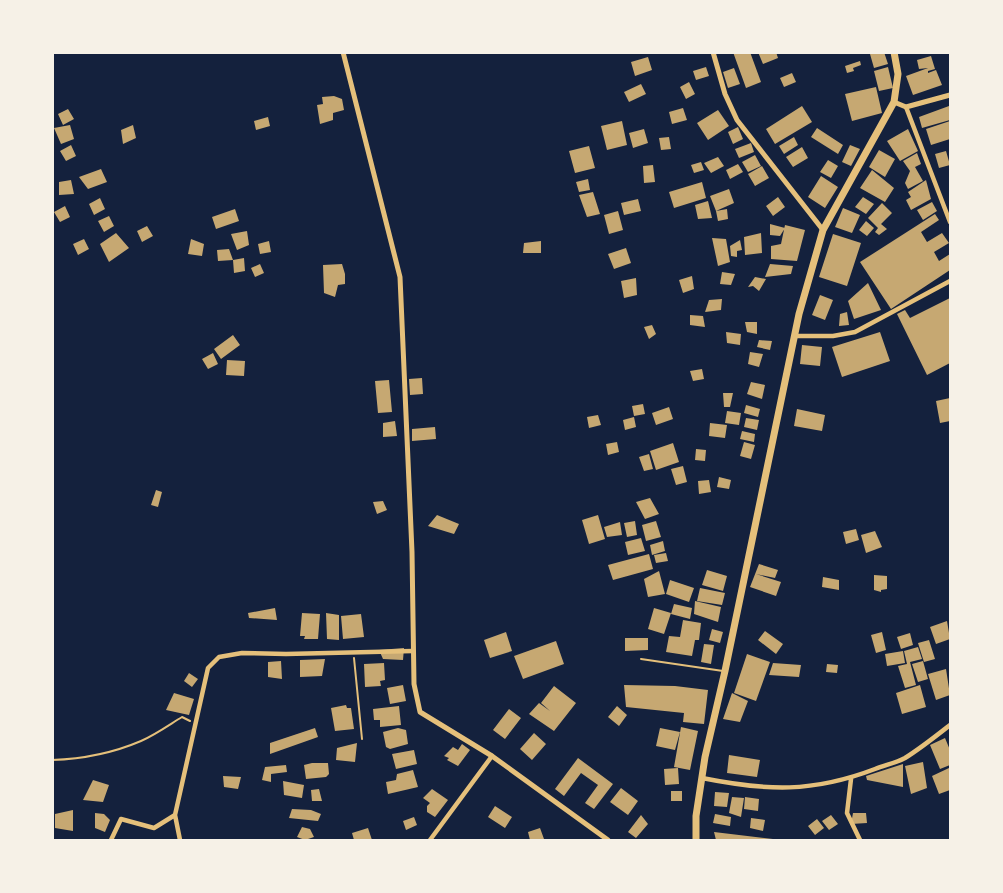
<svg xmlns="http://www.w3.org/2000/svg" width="1003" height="893" font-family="Bitter,serif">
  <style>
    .building { fill: #c6a872 }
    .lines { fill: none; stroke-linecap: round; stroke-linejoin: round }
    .path { stroke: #e5c07b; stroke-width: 2 }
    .service { stroke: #e5c07b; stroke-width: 2 }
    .minor { stroke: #e5c07b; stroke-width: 4.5 }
    .tertiary { stroke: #e5c07b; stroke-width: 5 }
    .primary { stroke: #e5c07b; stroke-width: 7 }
  </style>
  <rect width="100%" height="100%" fill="#14213d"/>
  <path class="building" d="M 733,52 L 750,52 L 761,82 L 746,88 Z
    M 758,52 L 776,52 L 778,58 L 763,64 Z
    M 874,52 L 884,52 L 888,64 L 874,68 L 870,54 Z
    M 931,56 L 935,69 L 928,71 L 928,73 L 936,70 L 942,85 L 913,95 L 906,76 L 928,68 L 919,69 L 917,60 Z
    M 648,57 L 652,70 L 635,76 L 631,62 Z
    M 860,61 L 861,65 L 853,68 L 854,71 L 847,73 L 845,66 Z
    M 706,67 L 709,76 L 696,80 L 693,71 Z
    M 888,67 L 893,88 L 879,91 L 874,71 Z
    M 734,68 L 740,84 L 728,88 L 723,72 Z
    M 792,73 L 796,82 L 784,87 L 780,78 Z
    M 689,82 L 695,94 L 686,99 L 680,87 Z
    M 641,84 L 646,94 L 629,102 L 624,92 Z
    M 876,87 L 882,113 L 852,121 L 845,94 Z
    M 334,96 L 342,99 L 344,110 L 333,113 L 333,120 L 320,124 L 317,105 L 323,104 L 322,97 Z
    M 802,106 L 812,122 L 775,144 L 766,129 Z
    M 949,106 L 950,120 L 922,128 L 919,117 Z
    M 683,108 L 687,120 L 672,124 L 669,112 Z
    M 68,109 L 74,119 L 63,125 L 58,114 Z
    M 718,110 L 729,126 L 708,140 L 697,123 Z
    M 268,117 L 270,126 L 256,130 L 254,121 Z
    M 622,121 L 627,145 L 607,150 L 601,126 Z
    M 950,121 L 950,139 L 931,145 L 926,129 Z
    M 70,125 L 74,139 L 61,144 L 54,128 Z
    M 133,125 L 136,138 L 123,144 L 121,130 Z
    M 738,127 L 743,139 L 733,144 L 728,132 Z
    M 817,128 L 843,145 L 838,154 L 811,137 Z
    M 644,129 L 648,143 L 633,148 L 629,133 Z
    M 908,129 L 918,151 L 900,161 L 887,141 Z
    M 669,137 L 671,149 L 661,150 L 659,138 Z
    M 794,137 L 798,145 L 784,154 L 779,146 Z
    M 751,143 L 754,152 L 739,158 L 735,149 Z
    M 71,145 L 76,156 L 66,161 L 60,151 Z
    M 850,145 L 860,149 L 851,166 L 842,162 Z
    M 589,146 L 595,168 L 575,173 L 569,151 Z
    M 802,147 L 808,158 L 793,167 L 786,157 Z
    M 879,150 L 895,159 L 885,177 L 869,167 Z
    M 946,151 L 950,165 L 939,168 L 935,154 Z
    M 917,153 L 921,164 L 915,167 L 923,181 L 908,189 L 905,183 L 910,171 L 903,161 Z
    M 755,155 L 761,166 L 748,172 L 742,162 Z
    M 718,157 L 724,166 L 711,173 L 704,163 Z
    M 828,160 L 838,166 L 831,178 L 820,172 Z
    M 701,162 L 704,170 L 694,173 L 691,165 Z
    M 738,164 L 743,172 L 730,179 L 726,170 Z
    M 653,165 L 655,182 L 644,183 L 643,166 Z
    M 762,166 L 769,178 L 755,186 L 748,174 Z
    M 101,169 L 107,182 L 88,189 L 79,177 Z
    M 872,170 L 894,188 L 885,202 L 860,188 Z
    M 821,176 L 838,187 L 825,208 L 808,197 Z
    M 588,179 L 590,190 L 579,192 L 576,182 Z
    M 71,180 L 74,194 L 59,195 L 59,182 Z
    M 926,180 L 931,199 L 911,210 L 906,200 L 911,197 L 908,192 Z
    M 702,182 L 706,198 L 674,208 L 669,192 Z
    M 729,189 L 734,203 L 716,211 L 710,196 Z
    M 593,192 L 600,214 L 587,217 L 579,195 Z
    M 778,197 L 785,207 L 773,216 L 766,206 Z
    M 863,197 L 874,204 L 866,214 L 855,207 Z
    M 100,198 L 105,209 L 94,215 L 89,204 Z
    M 638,199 L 641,211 L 624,215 L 621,203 Z
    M 708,201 L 712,218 L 698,219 L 695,205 Z
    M 932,202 L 937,211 L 923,220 L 917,210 Z
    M 882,203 L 892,213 L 881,224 L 887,229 L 879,235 L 875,232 L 878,228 L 868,218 Z
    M 65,206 L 70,217 L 60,222 L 54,212 Z
    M 843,208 L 860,215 L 852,233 L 835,227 Z
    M 235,209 L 239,221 L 216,229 L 212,217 Z
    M 727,209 L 728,219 L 718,221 L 716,211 Z
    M 618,211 L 623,230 L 609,234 L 604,215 Z
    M 935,214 L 939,220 L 921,232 L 927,242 L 942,233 L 949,243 L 934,252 L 939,261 L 950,254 L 950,270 L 891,309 L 860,262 Z
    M 109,216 L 114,226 L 104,232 L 98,221 Z
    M 866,221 L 874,228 L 867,236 L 859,230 Z
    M 770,224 L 785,228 L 780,236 L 770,235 Z
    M 785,225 L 805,230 L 797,261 L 771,259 L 771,246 L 781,244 Z
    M 147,226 L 153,236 L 142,242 L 137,231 Z
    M 247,231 L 249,245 L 237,250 L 231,234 Z
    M 116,233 L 129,248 L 109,262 L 100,244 Z
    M 761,233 L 762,253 L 745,255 L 744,237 Z
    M 833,234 L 861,243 L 847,286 L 819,277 Z
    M 712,238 L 726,239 L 730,262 L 718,266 Z
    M 84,239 L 89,249 L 78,255 L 73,244 Z
    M 191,239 L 204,244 L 202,256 L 188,254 Z
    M 740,240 L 742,250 L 737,251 L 737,257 L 731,256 L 730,246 Z
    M 269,241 L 271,252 L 260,254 L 258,244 Z
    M 541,241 L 541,253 L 523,253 L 524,243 Z
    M 626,248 L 631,263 L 614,269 L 608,254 Z
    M 229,249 L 233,260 L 218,261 L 217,250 Z
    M 244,258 L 245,271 L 234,273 L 233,260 Z
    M 260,264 L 264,273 L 255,277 L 251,268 Z
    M 342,264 L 345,274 L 345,284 L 338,285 L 335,297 L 324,293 L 323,265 Z
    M 770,264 L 793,266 L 791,274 L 765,277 Z
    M 722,272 L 735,274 L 731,285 L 720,284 Z
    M 692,276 L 694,289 L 683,293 L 679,280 Z
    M 755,277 L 766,279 L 759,291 L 753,286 L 748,287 Z
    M 636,278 L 637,295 L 624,298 L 621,281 Z
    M 868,283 L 881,310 L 854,319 L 848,301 Z
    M 820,295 L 833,300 L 825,320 L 812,315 Z
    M 950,298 L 950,363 L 927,375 L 897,314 L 905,310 L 910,318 Z
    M 722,299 L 721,310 L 705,312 L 709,300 Z
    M 847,312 L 849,325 L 839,326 L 840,314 Z
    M 690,315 L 703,316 L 705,327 L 690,325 Z
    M 745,322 L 757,322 L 757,334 L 747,332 Z
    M 652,325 L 656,334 L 649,339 L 644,327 Z
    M 726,332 L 741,334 L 740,345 L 727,343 Z
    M 880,332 L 890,361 L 842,377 L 832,347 Z
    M 233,335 L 240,345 L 221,359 L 214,349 Z
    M 759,340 L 772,341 L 770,350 L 757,347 Z
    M 802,345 L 822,347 L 820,366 L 800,364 Z
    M 750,352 L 763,354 L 759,367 L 748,364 Z
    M 213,353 L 218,364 L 208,369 L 202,359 Z
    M 227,360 L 245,361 L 244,376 L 226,375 Z
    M 702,369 L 704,379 L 693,381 L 690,371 Z
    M 422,378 L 423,394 L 410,395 L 409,379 Z
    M 389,380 L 392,412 L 378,413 L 375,381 Z
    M 751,382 L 765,385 L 762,399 L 747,394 Z
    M 723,393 L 733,393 L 730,407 L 724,407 Z
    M 950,398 L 950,421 L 940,423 L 936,401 Z
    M 643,404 L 645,414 L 634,416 L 632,406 Z
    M 746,405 L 760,409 L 758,417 L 744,413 Z
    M 669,407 L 673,419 L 656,425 L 652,413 Z
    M 797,409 L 825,415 L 822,431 L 794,426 Z
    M 727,411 L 741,413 L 739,425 L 725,423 Z
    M 598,415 L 601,425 L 589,428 L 587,417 Z
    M 634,417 L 636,427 L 625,430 L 623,420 Z
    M 746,418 L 759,420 L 757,430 L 744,427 Z
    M 395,421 L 397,436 L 383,437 L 383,423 Z
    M 710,423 L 727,425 L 725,438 L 709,436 Z
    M 435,427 L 436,439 L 412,441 L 412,429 Z
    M 742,431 L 755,434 L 754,442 L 740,439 Z
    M 617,442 L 619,452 L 608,455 L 606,444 Z
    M 744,442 L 755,445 L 751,459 L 740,456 Z
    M 673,443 L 679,462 L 656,470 L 650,451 Z
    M 696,449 L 706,450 L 705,461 L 695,460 Z
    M 649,454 L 653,469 L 644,471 L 639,457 Z
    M 683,466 L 687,482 L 676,485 L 671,469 Z
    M 719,477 L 731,480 L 729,489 L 717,487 Z
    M 709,480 L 711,492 L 699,494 L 698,481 Z
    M 156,490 L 162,492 L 158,507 L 151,505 Z
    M 650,498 L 659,514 L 645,519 L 636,502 Z
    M 383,501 L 387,510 L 377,514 L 373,502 Z
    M 437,515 L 459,524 L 454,534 L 428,526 Z
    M 598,515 L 605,539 L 589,544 L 582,520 Z
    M 635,521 L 637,535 L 627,537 L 624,523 Z
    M 656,521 L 661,537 L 646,541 L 642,525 Z
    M 620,522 L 622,535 L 607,537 L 604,527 Z
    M 856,529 L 859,540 L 846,544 L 843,532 Z
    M 875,531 L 882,547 L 866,553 L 861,535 Z
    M 641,538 L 645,551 L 628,555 L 625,542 Z
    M 663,541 L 665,551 L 652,555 L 650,545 Z
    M 666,553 L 668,561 L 656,563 L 654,555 Z
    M 649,554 L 653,569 L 613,580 L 608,565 Z
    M 759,564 L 778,570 L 775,578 L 756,574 L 781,582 L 776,596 L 750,587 Z
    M 707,570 L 727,576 L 723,591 L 702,585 Z
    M 659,571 L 665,594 L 648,597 L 644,579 Z
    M 874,575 L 887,576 L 887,589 L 881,590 L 881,592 L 874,590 Z
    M 823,577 L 839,580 L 839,590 L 822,587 Z
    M 670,580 L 694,588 L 689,602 L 666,594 Z
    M 700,588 L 725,593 L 722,605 L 697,601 Z
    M 695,601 L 721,607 L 718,622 L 694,614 Z
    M 674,604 L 692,608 L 690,619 L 671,614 Z
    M 275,608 L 277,620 L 249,618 L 248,613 Z
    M 654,608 L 671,613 L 664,634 L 648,629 Z
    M 302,613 L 320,614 L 318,639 L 304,639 L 305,636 L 300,636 Z
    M 326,613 L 339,615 L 339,640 L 327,639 Z
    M 361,614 L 364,637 L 343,639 L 341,616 Z
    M 683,620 L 701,623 L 699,640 L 695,640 L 692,656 L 666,652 L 669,636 L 680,637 Z
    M 947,621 L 950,639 L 936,644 L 930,627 Z
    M 712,629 L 723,632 L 720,643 L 709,640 Z
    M 765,631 L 783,644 L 776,654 L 758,640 Z
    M 506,632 L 512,651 L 490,658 L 484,640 Z
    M 882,632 L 886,650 L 876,653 L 871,635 Z
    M 910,633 L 913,645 L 901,649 L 897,637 Z
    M 625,638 L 648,638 L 648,650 L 625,651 Z
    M 929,640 L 935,659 L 924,662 L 918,643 Z
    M 556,641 L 564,664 L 523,679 L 514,656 Z
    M 704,644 L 714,645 L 711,664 L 701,662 Z
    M 918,647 L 922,659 L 910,662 L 916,685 L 905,688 L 898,666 L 907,664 L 904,651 Z
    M 404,648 L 403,660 L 383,659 L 379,650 Z
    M 903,651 L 905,663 L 887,666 L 885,654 Z
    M 747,654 L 770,662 L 756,701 L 734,693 Z
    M 325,659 L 322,676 L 300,677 L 300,660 Z
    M 281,661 L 282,679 L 268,677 L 268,662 Z
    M 923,661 L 928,679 L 918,682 L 912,664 Z
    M 384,663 L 385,680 L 380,681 L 381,686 L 365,687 L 364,664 Z
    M 773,663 L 801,665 L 799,677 L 769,675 Z
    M 827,664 L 838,665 L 837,673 L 826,672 Z
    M 946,669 L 950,695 L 936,700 L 928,674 Z
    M 189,673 L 198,679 L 192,687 L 184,681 Z
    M 403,685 L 406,701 L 390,704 L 387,688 Z
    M 624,685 L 675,686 L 708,690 L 704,724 L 683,722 L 684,713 L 626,707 Z
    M 920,685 L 926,707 L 902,714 L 896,693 Z
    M 554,686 L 576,703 L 554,731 L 529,714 L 539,703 L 550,711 L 541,703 Z
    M 174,693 L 194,699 L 189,715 L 166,710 Z
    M 732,693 L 748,701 L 740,722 L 723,719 Z
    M 346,705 L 347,708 L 351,708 L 354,729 L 335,731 L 331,708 Z
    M 399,706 L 401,725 L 380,727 L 380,720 L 374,720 L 373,709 Z
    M 617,706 L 627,715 L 619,726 L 608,717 Z
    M 509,709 L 521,718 L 505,739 L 493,730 Z
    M 681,727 L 698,731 L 690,770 L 674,767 Z
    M 315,728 L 318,737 L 270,754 L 270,743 Z
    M 398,728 L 406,730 L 408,744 L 390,749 L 386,747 L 383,732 Z
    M 660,728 L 680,732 L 675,750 L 656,746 Z
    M 534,733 L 546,744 L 532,760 L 520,749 Z
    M 945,738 L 950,750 L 950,765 L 940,769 L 930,745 Z
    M 357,743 L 355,762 L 336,760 L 337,748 Z
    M 462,744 L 470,750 L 458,766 L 447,760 L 449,758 L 444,756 L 453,747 L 458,750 Z
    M 414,750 L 417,764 L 396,769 L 392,754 Z
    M 729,755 L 760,760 L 757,777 L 727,773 Z
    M 578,758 L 613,784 L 594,809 L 585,803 L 598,785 L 581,773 L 564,796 L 555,789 Z
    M 923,762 L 927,788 L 911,794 L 905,766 Z
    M 312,763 L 328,763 L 329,774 L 326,777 L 306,779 L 304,765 Z
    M 903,764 L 903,787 L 867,780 L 866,776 Z
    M 286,765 L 287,772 L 271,774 L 271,782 L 262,780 L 265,767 Z
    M 678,768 L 679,784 L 665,785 L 664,769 Z
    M 949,768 L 950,790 L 939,794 L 932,776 Z
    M 413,770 L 418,787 L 388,794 L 386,782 L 396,780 L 397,774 Z
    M 223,776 L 241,777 L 238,789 L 224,787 Z
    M 93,780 L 109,785 L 103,802 L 83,800 Z
    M 283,781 L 304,785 L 302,798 L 284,795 Z
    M 621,788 L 638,801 L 628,815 L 610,802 Z
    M 319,789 L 322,801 L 312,801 L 311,790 Z
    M 432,789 L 448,800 L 435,817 L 427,812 L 427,806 L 430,803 L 423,798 Z
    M 671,791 L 682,791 L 682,801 L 671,801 Z
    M 715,792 L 729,793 L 727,807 L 714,806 Z
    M 732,797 L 744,798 L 741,817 L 729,813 Z
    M 745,797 L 759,799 L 758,811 L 744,809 Z
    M 495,806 L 512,817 L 505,828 L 488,817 Z
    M 292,809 L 311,810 L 321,814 L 318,821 L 289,818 Z
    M 73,810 L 73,831 L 55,828 L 55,814 Z
    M 95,813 L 104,814 L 110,820 L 105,832 L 95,828 Z
    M 853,813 L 866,813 L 867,823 L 851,824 Z
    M 715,814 L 731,817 L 730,826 L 713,823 Z
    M 641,815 L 648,824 L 636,838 L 628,832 Z
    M 831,815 L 838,824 L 829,830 L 822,821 Z
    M 414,817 L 417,825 L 406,830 L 403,821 Z
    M 751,818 L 765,820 L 763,831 L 750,828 Z
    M 817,819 L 824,828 L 815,835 L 808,826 Z
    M 302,827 L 310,829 L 314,837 L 305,840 L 297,837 Z
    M 368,828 L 372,840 L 354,840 L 352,833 Z
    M 540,828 L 544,839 L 530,840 L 528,832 Z
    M 714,832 L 773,839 L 773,840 L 716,840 Z"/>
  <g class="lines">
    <path class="path" d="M 354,658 L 362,739
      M 52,760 C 82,759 113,753 141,741 C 155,735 169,725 182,717 L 190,721"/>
    <path class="service" d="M 641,659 L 723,671"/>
    <path class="minor" d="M 906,107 L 950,222
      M 794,336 L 833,336 L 855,332 L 950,281
      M 702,778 C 767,791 812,793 875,769 C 885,765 896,763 905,758 C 921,748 936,736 950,725
      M 851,779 L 847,813 L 860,840
      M 111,840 L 121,819 L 154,828 L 175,815
      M 180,840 L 175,815 L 208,668 L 219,657 L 242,653 L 286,654 L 413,651
      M 430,840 L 492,756"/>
    <path class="tertiary" d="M 343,52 L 400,277 L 412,552 L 414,684 L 420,712 L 492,756 L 608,840
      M 713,52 L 725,94 L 737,120 L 823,230
      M 894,102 L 906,107 L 950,95"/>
    <path class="primary" d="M 696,840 L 696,816 L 705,757 L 725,671 L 799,314 L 823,230 L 894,102 L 898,74 L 894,52"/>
  </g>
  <rect width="1003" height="893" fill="none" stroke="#f6f1e7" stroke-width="108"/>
</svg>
